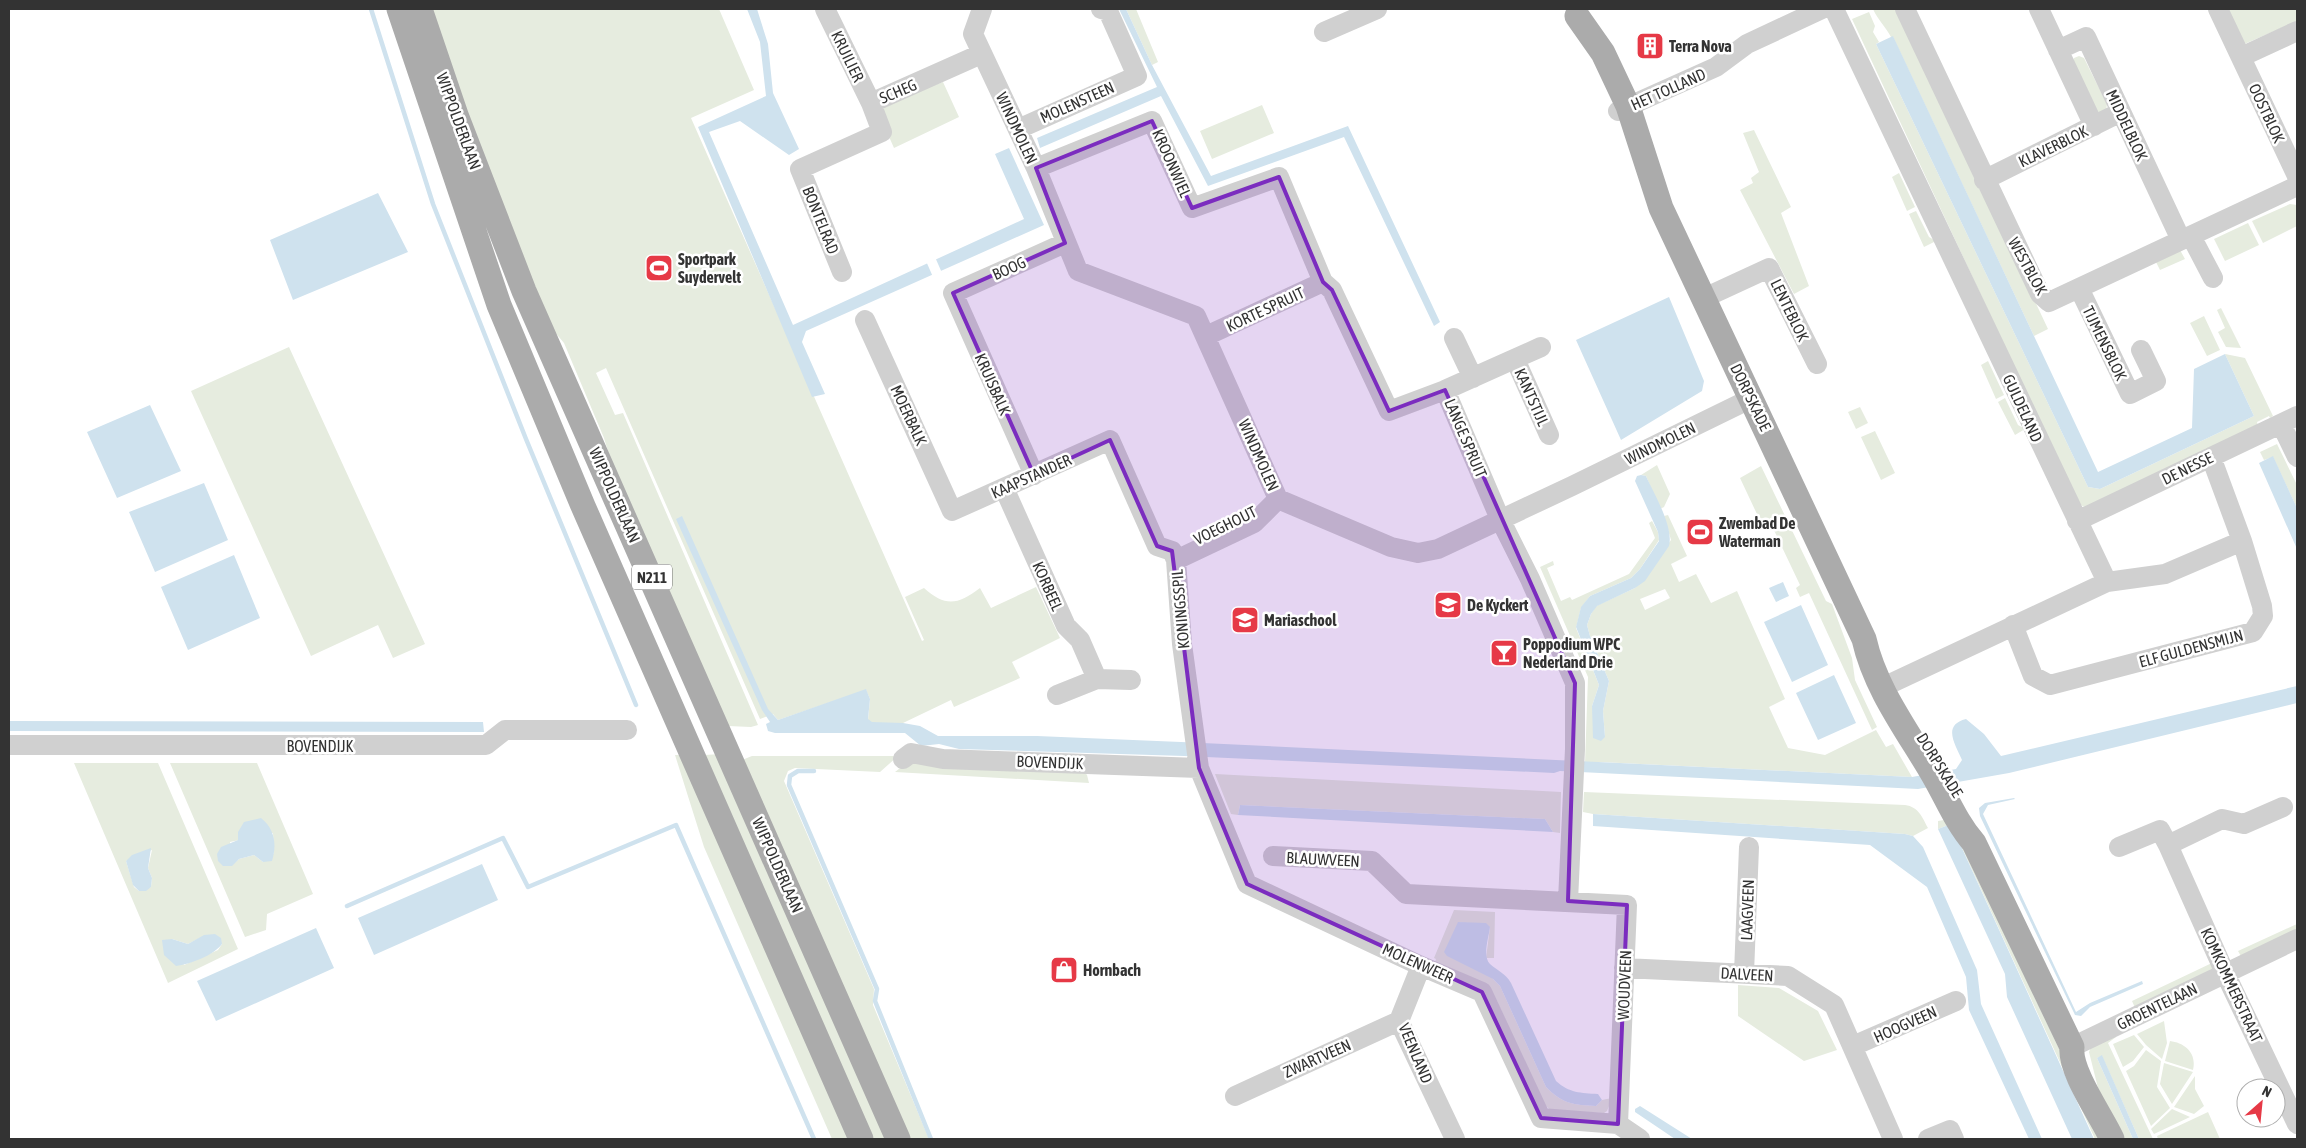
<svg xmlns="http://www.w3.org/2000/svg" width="2306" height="1148" font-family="'Asap Condensed',sans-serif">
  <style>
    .green { fill: #e6ecdf; fill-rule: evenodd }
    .water { fill: #cfe2ee }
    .pier { fill: #fff }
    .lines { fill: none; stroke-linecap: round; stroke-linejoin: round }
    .stream { stroke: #cfe2ee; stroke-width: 4.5 }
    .minor { stroke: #d0d0d0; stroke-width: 20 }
    .major { stroke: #ababab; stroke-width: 25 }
    .marked { fill: #7b2cbf; fill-opacity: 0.2; stroke: #7b2cbf; stroke-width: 4; stroke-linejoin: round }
    .labels { text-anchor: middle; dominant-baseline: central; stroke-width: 5; stroke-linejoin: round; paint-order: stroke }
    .shield { fill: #fff; stroke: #707070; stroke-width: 1 }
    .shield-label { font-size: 15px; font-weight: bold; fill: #333 }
    .poi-label { font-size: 16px; font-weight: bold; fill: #333; stroke: #fff; text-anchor: start }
    .street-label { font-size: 16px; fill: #333; stroke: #fff }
  </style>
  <rect width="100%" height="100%" fill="#fff"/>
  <path class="green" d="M 428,9 L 719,9 L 754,90 L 691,118 L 922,641 L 924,640 L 905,597 L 924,588 C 945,607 958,605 980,588 L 991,608 L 1036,587 L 1060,638 L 1012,662 L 1020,678 L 954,707 L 951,700 L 903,723 L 872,723 L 868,720 L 870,699 L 866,690 L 778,720 L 773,714 L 760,719 L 606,368 L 596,373 L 615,415 L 623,413 L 758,725 L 751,727 L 728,726 L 614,471 L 604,438 L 564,343 L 553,330 L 495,194 Z
    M 1126,9 L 1136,9 L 1158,62 L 1152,65 Z
    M 1873,9 L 1897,9 L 2048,329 L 2034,336 L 1893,37 L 1891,37 C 1885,26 1878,20 1873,9 Z
    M 2222,9 L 2297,9 L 2297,21 L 2240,46 Z
    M 1869,12 L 1875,26 L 1873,32 L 1879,42 L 1876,44 L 2088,487 L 2100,489 L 2254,416 L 2225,354 L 2245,358 L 2273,416 L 2270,418 L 2269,416 L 2257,422 L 2258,426 L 2087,509 L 2078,503 L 1852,19 Z
    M 2079,56 L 2084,58 L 2107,104 L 2106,111 L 2100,113 L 2095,111 L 2072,64 L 2074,58 Z
    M 943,82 L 959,117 L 894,148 L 879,114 L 883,104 Z
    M 1262,105 L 1274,133 L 1212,159 L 1200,131 Z
    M 1754,130 L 1791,207 L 1781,213 L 1809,286 L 1794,294 L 1740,190 L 1753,183 L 1751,178 L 1759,172 L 1743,133 Z
    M 1899,173 L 1915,207 L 1907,211 L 1892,177 Z
    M 2290,204 L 2297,205 L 2297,226 L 2263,243 L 2252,221 Z
    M 1916,211 L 1929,237 L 1936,241 L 1924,247 L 1909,214 Z
    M 2248,223 L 2259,245 L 2225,261 L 2214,239 Z
    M 2180,250 L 2185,259 L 2160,270 L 2156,262 Z
    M 2221,308 L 2241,348 L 2226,347 L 2218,332 L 2225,328 L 2217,310 Z
    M 2204,316 L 2220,350 L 2207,356 L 2190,323 Z
    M 289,347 L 425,644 L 393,658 L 378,625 L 311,656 L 191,391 Z
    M 1988,361 L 2004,395 L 1996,399 L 1981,365 Z
    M 2005,398 L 2018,425 L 2025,429 L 2015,435 L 1998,402 Z
    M 1860,407 L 1868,423 L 1856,429 L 1848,412 Z
    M 1875,431 L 1895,473 L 1881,480 L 1861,437 Z
    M 2277,444 L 2297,485 L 2297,508 L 2273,457 L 2264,460 L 2260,452 Z
    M 1657,465 L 1670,494 L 1664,507 L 1660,509 L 1646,476 L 1641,475 Z
    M 1761,466 L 1826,601 L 1832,604 L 1852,658 L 1855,680 L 1877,727 L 1872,730 L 1809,593 L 1800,597 L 1796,588 L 1800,585 L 1772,526 L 1764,529 L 1740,478 Z
    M 1668,515 L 1687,556 L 1671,564 L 1679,582 L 1696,574 L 1711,603 L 1737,591 L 1785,699 L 1769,707 L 1788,748 L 1825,755 L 1876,730 L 1886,747 L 1893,744 L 1912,777 L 1600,762 L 1585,763 L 1588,677 L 1540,567 L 1553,561 L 1554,565 L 1547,568 L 1561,601 L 1570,597 L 1572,600 L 1629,574 L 1655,538 L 1649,523 L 1652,521 L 1658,532 L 1659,540 L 1640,569 L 1631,578 L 1590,596 L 1581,608 L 1576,628 L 1599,685 L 1592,706 L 1605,737 L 1603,711 L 1609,681 L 1590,636 L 1587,625 L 1591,614 L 1596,606 L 1635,588 L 1671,540 L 1664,516 ZM 1665,589 L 1670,598 L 1645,610 L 1640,599 Z
    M 722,754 L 890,1139 L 873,1139 L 704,755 Z
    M 675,755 L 682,755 L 851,1139 L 832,1139 L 704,847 Z
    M 752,756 L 898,756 L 880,772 L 795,768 L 788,771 L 784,781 L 874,989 L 873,1005 L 929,1139 L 909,1139 L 742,760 Z
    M 913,758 L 1082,769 L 1087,775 L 1089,783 L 895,772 Z
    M 74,763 L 158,763 L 238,949 L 168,983 ZM 152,850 L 148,868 L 152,878 L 151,887 L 139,891 L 134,887 L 126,861 ZM 204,936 L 222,944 L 218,950 L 184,965 L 172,939 L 188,944 Z
    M 170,763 L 257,763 L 313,894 L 267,914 L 266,930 L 245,937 ZM 273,833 L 274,853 L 263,862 L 254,855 L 239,859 L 233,864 L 230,842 Z
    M 1215,774 L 1561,792 L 1560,833 L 1553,832 L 1545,819 L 1240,805 L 1238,815 L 1231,814 Z
    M 1584,792 L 1905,805 C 1919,807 1922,817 1928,828 L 1913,836 L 1905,834 L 1593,814 L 1583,812 Z
    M 1950,819 L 2102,1139 L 2095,1139 L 1951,824 L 1938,829 L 1938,821 Z
    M 1454,910 L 1495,912 L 1494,958 L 1486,958 L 1490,927 L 1458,922 L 1493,979 L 1500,986 L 1546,1087 C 1563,1104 1573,1105 1596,1106 L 1602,1100 L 1612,1098 L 1607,1111 L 1604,1113 L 1552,1111 L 1543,1104 L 1497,1001 L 1433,968 L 1436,959 L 1434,958 Z
    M 2297,924 L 2297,934 L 2243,960 L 2238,951 Z
    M 2214,962 L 2216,967 L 2136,1010 L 2132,1001 Z
    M 1738,985 L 1779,988 L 1818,1011 L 1837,1050 L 1804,1061 L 1738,1016 Z
    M 2164,1021 L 2167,1043 L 2162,1059 L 2146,1045 L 2137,1034 Z
    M 2134,1035 L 2144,1047 L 2133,1061 L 2123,1067 L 2113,1044 Z
    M 2114,1036 L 2116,1037 L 2108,1043 L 2153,1139 L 2139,1139 L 2102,1056 L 2097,1058 L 2133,1139 L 2120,1139 L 2098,1088 L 2089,1052 L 2091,1047 Z
    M 2170,1041 C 2185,1043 2197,1053 2193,1070 L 2165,1061 Z
    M 2146,1050 L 2161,1061 L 2157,1087 L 2170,1108 L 2151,1126 L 2126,1071 L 2134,1066 Z
    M 2164,1063 L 2193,1072 L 2172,1104 L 2160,1084 Z
    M 2195,1076 L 2195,1089 L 2204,1106 L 2194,1114 L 2174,1107 Z
    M 2172,1109 L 2190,1117 L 2154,1134 L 2151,1129 Z
    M 2208,1112 L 2220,1139 L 2158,1139 L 2157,1136 Z"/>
  <path class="water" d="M 747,9 L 757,9 L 768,44 L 773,93 L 799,149 L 789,155 L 740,121 L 709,132 L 793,325 L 1024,219 L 995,154 L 1009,148 L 1044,225 L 806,331 L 802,342 L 825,394 L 812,397 L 698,127 L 766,96 L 760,42 Z
    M 1119,9 L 1126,9 L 1152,65 L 1211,176 L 1348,126 L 1440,322 L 1434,326 L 1344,137 L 1208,186 L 1161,96 L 1040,148 L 1037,138 L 1157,87 Z
    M 1893,36 L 2098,472 L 2192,428 L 2194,369 L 2225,354 L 2254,416 L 2100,489 L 2088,487 L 1876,44 Z
    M 378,193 L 408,252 L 293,300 L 270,240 Z
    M 1669,297 L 1704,381 L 1702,391 L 1621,440 L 1576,340 Z
    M 150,405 L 181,471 L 117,498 L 87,432 Z
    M 2273,456 L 2297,508 L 2297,549 L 2259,463 Z
    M 1641,475 L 1646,476 C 1654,494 1674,527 1669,546 L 1645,581 L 1635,588 L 1597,606 L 1591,614 L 1587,625 L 1590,636 L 1609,681 L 1603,711 L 1605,737 L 1601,741 L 1593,738 L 1592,706 L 1599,685 L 1576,627 L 1581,607 L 1590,596 L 1631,578 L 1640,569 L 1659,541 L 1658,532 L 1635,481 L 1637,476 Z
    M 204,483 L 228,540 L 155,572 L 129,512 Z
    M 682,516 L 768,709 L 778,720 L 866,689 L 870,699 L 868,719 L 872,722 L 903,723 L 920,726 L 938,736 L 1037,736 L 1181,742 L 1912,777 L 1956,769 L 1962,760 C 1955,744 1942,725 1966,719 L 1984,734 L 2001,756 L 2297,686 L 2297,703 L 2009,773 L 1918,789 L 1560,771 L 1554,773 L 1184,756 L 959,749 L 939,744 L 921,746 L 905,733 L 775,733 L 768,731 L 766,724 L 770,722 L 762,710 L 676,519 Z
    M 234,555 L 260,618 L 188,650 L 161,587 Z
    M 1783,582 L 1789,596 L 1776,602 L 1769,588 Z
    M 1801,605 L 1828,665 L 1792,682 L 1764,622 Z
    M 1834,675 L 1856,723 L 1818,740 L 1796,693 Z
    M 9,721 L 483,722 L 484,732 L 9,731 Z
    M 2014,798 L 2015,799 L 1988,805 L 1983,814 L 2076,1012 L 2090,1003 L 2142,981 L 2143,984 L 2090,1007 L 2081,1016 L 2075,1015 L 1980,816 L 1979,808 L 1985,803 Z
    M 1240,805 L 1545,819 L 1553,832 L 1238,815 Z
    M 1593,814 L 1905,834 L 1913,836 L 1923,847 L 1977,970 L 1981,1004 L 2042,1139 L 2029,1139 L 1969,1010 L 1966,977 L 1927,887 L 1870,845 L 1593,826 Z
    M 261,818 C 275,829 277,845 272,861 L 263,862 L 254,855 L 239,859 L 232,866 L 223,866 L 218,861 L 217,854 L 221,847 L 238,840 L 238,832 L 244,822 Z
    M 1951,824 L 2094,1139 L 2072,1139 L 2007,997 L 2005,974 L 1938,829 Z
    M 151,848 L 148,868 L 152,878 L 151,887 L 146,891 L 139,891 L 133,885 L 126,861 L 132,855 Z
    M 482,864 L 498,900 L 374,955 L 358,918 Z
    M 1458,922 L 1486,923 L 1490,927 C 1489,937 1482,956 1490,964 C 1498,971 1505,973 1511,983 L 1556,1081 C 1569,1093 1581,1093 1598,1094 L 1602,1100 L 1596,1106 C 1573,1105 1563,1104 1546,1087 L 1500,986 L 1493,979 L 1447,956 L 1444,952 Z
    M 316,928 L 334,968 L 216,1021 L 197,981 Z
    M 215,934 L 221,938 L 222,944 C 213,956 190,964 176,966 L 164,955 L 162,940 L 172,939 L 188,944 L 204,935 Z
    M 2102,1055 L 2139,1139 L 2133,1139 L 2097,1058 Z
    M 1640,1106 L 1692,1139 L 1675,1139 L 1635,1112 L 1635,1109 Z"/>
  <path class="pier" d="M 935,257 L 942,273 L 933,277 L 926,261 Z"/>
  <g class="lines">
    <path class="stream" d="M 371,9 L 433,204 L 526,439 L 636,705
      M 814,771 L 798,771 L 790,776 L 789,785 L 877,989 L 875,1001 L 931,1139
      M 347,906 L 503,838 L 528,887 L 676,825 L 814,1139"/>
    <path class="minor" d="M 825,9 L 871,103
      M 982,9 L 973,34 L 1036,168 L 1078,271 L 1196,316 L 1278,499 L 1391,547 L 1418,553 L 1438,549 L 1572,486 L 1750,399
      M 1834,9 L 2107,582
      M 1905,9 L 2040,294 L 2049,302 L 2297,186
      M 2039,9 L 2094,126
      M 2218,9 L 2297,176
      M 1324,32 L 1377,9
      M 2058,50 L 2086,37 L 2181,240
      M 2241,57 L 2297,31
      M 1618,111 L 1716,67 L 1747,44 L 1822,9
      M 1018,129 L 1137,76 L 1108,11 L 1101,9
      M 1036,168 L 1152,121 L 1192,208 L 1279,177 L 1323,282 L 1332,290 L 1389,411 L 1445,390 L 1500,519 L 1530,579 L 1575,683 L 1575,749 L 1568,901
      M 1984,180 L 2121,112
      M 2191,236 L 2213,278
      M 842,272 L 800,169 L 882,132 L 871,103 L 981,54
      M 2079,288 L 2130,394 L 2156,381 L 2141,350
      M 1704,298 L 1769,268 L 1817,364
      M 865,320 L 952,511 L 1110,440 L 1157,546 L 1172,551 L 1176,560 L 1182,644 L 1199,768 L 1247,884 L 1421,966 L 1482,992 L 1541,1118 L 1618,1124 L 1640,1139
      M 1206,336 L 1323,282
      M 1454,338 L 1473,378
      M 1515,359 L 1549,435
      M 1445,390 L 1541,347
      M 2281,424 L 2297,457
      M 1034,475 L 953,293 L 1065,243
      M 1004,488 L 1066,626 L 1080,640 L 1097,679 L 1131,680
      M 2077,521 L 2297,416
      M 1176,560 L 1254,523 L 1278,499
      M 2013,625 L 2033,676 L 2050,685 L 2253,632 L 2263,616 L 2262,606 L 2242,541 L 2211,457
      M 1881,688 L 2107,582 L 2165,574 L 2242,541
      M 1057,695 L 1097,679
      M 9,745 L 486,745 L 505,730 L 627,730
      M 903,759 L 911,753 L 943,759 L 1199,768
      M 2168,845 L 2225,973 L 2297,1124
      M 2119,847 L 2160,830 L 2168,845 L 2222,819 L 2244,824 L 2283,807
      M 1273,856 L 1372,861 L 1406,894 L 1627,905 L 1618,1124
      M 1421,966 L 1399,1021 L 1455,1139
      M 1624,968 L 1788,976 L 1834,1005 L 1893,1139
      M 1744,973 L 1749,847
      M 1853,1046 L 1956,1001
      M 2072,1047 L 2297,939
      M 1235,1096 L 1399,1021
      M 1928,1139 L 1950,1130 L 1954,1139"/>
    <path class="major" d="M 399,9 L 499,305 L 583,506 L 861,1139
      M 420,9 L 456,115 L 524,291 L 898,1139
      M 1577,16 L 1603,53 L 1628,106 L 1661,208 L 1864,639 C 1875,688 1906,729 1931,771 C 1946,796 1955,821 1974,843 L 2072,1047 C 2069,1071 2101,1115 2112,1139"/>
  </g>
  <path class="marked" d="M 1152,121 L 1192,208 L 1279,177 L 1323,282 L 1332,290 L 1389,411 L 1445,390 L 1575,683 L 1568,901 L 1627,905 L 1618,1124 L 1541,1118 L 1482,992 L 1247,884 L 1199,768 L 1172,551 L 1157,546 L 1110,440 L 1034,475 L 953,293 L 1065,243 L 1036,168 Z"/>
  <defs>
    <symbol id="building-square" viewBox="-11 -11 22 22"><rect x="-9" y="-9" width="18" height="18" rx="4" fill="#e63946" stroke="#fff"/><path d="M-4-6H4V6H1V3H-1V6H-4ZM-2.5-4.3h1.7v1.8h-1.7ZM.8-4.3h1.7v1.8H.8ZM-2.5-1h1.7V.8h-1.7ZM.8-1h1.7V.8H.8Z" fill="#fff"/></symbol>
    <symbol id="stadium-square" viewBox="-11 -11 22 22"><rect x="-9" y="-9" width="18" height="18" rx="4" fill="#e63946" stroke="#fff"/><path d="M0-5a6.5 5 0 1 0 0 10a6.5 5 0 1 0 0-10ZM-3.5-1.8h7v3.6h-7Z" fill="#fff"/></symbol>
    <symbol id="school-square" viewBox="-11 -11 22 22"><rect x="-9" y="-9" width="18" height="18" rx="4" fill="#e63946" stroke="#fff"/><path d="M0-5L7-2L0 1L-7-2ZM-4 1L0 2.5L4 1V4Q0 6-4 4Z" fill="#fff"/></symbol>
    <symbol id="bar-square" viewBox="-11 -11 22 22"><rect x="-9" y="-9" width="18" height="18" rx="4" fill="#e63946" stroke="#fff"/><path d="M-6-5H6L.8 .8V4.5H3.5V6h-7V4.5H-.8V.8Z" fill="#fff"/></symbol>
    <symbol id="shop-square" viewBox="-11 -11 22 22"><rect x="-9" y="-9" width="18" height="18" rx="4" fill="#e63946" stroke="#fff"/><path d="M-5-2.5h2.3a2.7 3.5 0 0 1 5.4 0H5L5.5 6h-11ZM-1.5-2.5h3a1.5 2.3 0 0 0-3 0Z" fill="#fff"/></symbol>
  </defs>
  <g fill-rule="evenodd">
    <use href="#building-square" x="1634" y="30" width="32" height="32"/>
    <use href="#stadium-square" x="643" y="252" width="32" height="32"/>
    <use href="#stadium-square" x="1684" y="516" width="32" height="32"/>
    <use href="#school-square" x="1432" y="589" width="32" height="32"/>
    <use href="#school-square" x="1229" y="604" width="32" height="32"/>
    <use href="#bar-square" x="1488" y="637" width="32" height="32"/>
    <use href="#shop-square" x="1048" y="954" width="32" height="32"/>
  </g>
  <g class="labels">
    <rect class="shield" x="632" y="564.5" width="40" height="25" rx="4"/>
    <g class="shield-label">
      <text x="652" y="577">N211</text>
    </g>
    <g class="poi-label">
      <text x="1669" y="46">Terra Nova</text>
      <text x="678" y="259">Sportpark<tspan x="678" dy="18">Suydervelt</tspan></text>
      <text x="1719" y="523">Zwembad De<tspan x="1719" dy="18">Waterman</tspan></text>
      <text x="1467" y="605">De Kyckert</text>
      <text x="1264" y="620">Mariaschool</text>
      <text x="1523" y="644">Poppodium WPC<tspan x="1523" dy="18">Nederland Drie</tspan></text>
      <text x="1083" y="970">Hornbach</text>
    </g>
    <g class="street-label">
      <text transform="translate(848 56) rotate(64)">KRUILIER</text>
      <text transform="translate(1668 89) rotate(-24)">HET TOLLAND</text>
      <text transform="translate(898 91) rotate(-23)">SCHEG</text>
      <text transform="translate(1077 102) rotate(-24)">MOLENSTEEN</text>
      <text transform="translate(2267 113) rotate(65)">OOSTBLOK</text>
      <text transform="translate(459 121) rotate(70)">WIPPOLDERLAAN</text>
      <text transform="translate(2127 125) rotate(65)">MIDDELBLOK</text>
      <text transform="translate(1017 128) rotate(65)">WINDMOLEN</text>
      <text transform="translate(2053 146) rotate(-26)">KLAVERBLOK</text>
      <text transform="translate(1172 163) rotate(66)">KROONWIEL</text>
      <text transform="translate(821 220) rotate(68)">BONTELRAD</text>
      <text transform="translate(2028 266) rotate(61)">WESTBLOK</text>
      <text transform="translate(1009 268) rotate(-24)">BOOG</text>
      <text transform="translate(1265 309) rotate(-25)">KORTE SPRUIT</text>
      <text transform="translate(1790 310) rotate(64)">LENTEBLOK</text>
      <text transform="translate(2105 343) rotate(64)">TIJMENSBLOK</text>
      <text transform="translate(993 384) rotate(66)">KRUISBALK</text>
      <text transform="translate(1532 397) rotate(66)">KANTSTIJL</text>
      <text transform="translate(1751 397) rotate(64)">DORPSKADE</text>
      <text transform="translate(2023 408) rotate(65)">GULDELAND</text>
      <text transform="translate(909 415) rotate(65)">MOERBALK</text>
      <text transform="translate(1466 438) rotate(67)">LANGE SPRUIT</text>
      <text transform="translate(1660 443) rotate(-26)">WINDMOLEN</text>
      <text transform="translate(1259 455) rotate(66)">WINDMOLEN</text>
      <text transform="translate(2187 468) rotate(-26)">DE NESSE</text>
      <text transform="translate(1031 476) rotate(-24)">KAAPSTANDER</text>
      <text transform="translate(615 495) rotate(66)">WIPPOLDERLAAN</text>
      <text transform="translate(1225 525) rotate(-26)">VOEGHOUT</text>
      <text transform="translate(1048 586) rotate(66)">KORBEEL</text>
      <text transform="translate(1180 609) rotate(-95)">KONINGSSPIL</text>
      <text transform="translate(2191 648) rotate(-15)">ELF GULDENSMIJN</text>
      <text x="320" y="746">BOVENDIJK</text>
      <text transform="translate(1050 762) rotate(2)">BOVENDIJK</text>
      <text transform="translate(1940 765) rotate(58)">DORPSKADE</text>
      <text transform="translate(1323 859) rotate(3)">BLAUWVEEN</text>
      <text transform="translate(778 865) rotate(66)">WIPPOLDERLAAN</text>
      <text transform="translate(1747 910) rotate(-88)">LAAGVEEN</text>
      <text transform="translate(1418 963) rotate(24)">MOLENWEER</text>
      <text transform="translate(1747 974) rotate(3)">DALVEEN</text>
      <text transform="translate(1624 985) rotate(-88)">WOUDVEEN</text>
      <text transform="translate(2232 985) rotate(65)">KOMKOMMERSTRAAT</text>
      <text transform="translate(2157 1006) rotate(-26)">GROENTELAAN</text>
      <text transform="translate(1905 1024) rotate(-24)">HOOGVEEN</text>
      <text transform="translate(1416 1053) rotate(67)">VEENLAND</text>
      <text transform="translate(1317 1058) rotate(-24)">ZWARTVEEN</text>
    </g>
  </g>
  <rect width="2306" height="1148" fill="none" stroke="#333333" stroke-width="20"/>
  <g transform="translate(2261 1103) rotate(27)"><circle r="24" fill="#ffffff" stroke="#adadad"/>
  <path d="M0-4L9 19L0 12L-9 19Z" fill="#e63946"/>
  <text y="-8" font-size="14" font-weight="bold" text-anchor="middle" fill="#333333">N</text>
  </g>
</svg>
